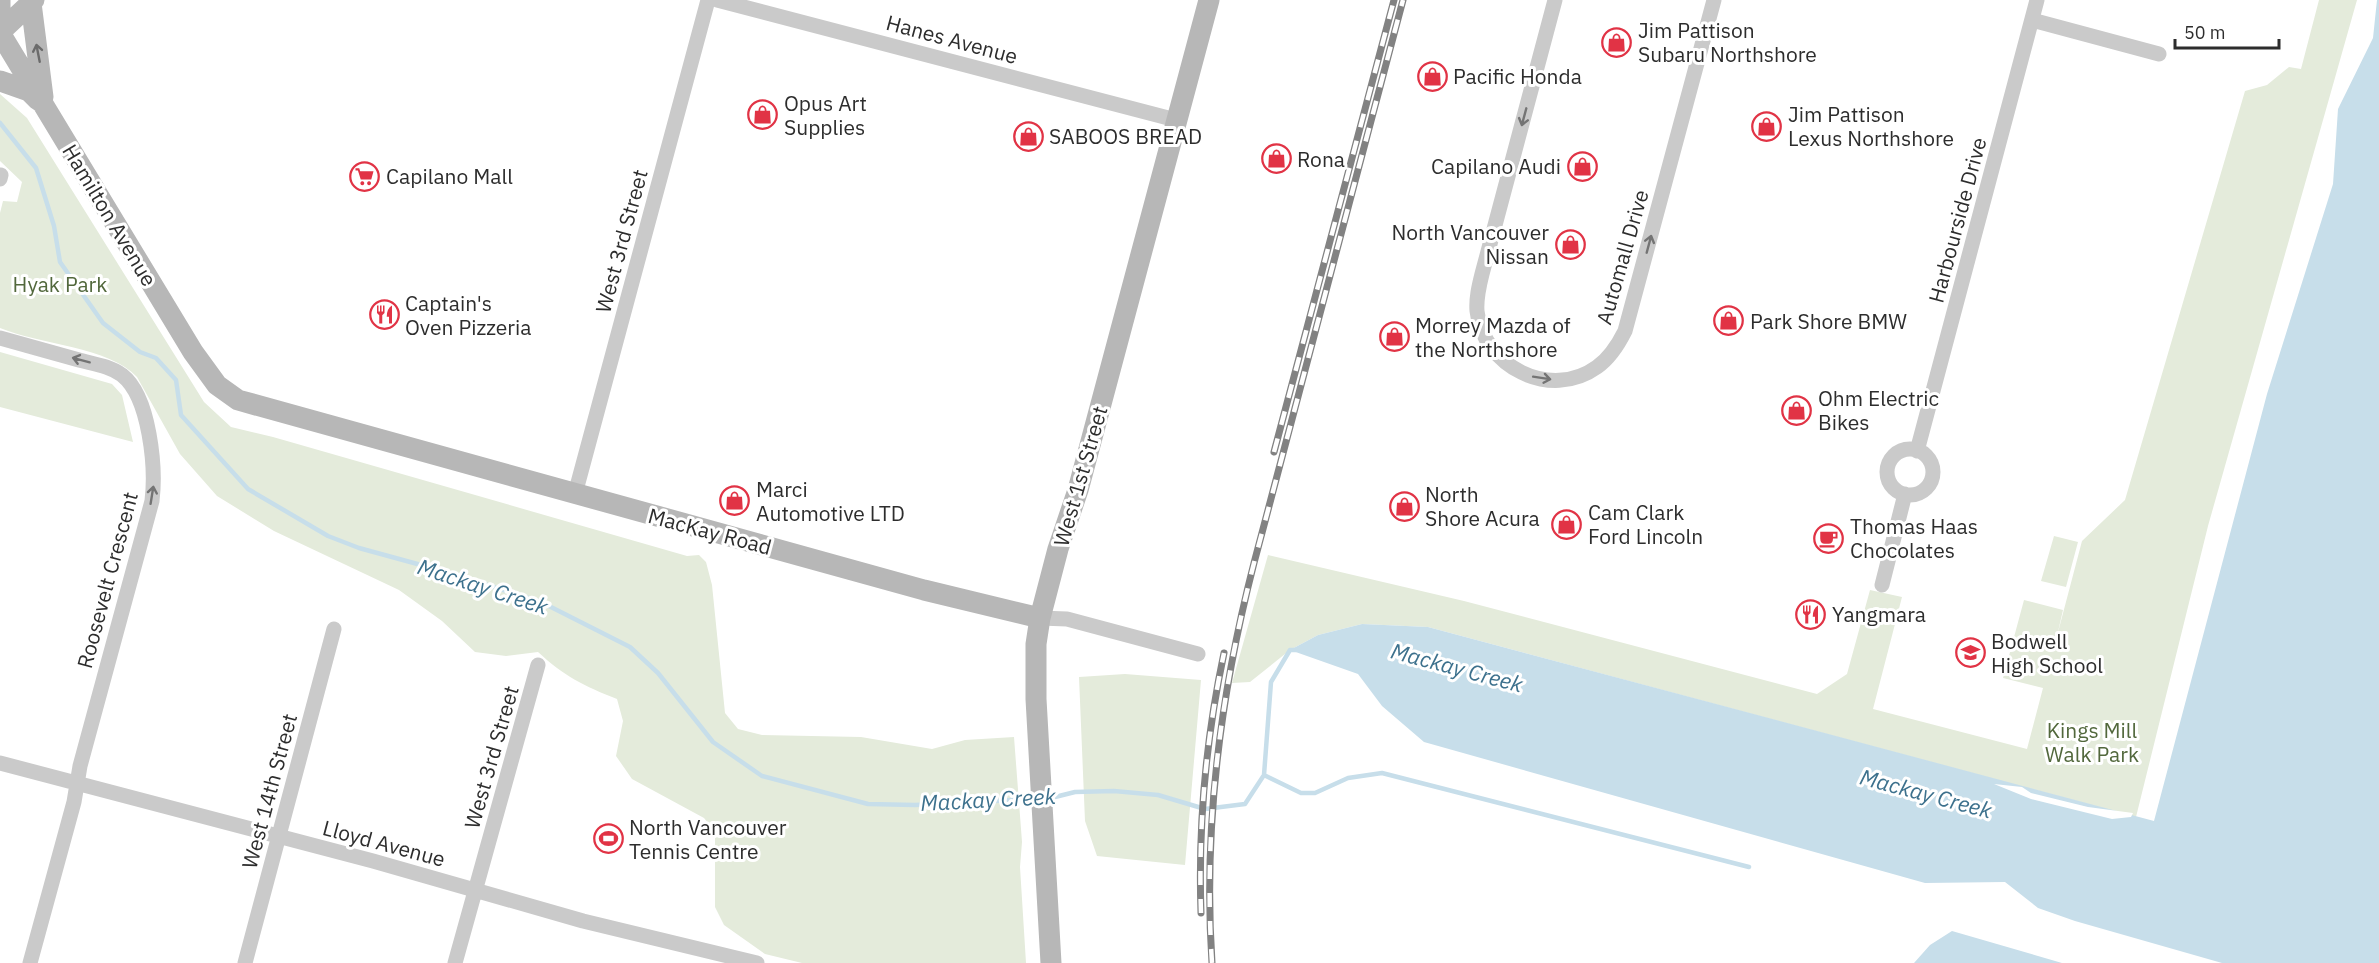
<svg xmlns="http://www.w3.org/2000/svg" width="2379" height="963" font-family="'IBM Plex Sans',sans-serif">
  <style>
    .green { fill: #e4ebdb }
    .water { fill: #c7deea }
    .pier { fill: #fff }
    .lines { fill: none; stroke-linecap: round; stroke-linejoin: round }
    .stream { stroke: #c7deea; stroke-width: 4.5 }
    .street { stroke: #cacaca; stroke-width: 15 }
    .secondary { stroke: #b7b7b7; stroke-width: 21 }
    .rail-casing { stroke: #828282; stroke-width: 7 }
    .rail { stroke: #fff; stroke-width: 4.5; stroke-dasharray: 14; stroke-linecap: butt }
    .oneway { stroke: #6b6b6b }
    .oneway2 { stroke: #747474 }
    .labels { text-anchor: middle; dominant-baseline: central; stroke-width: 6; stroke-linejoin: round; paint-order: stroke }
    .poi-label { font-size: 21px; fill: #2d2d2d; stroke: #fff; text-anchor: start }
    .street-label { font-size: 21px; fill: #2d2d2d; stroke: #fff }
    .park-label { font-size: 21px; fill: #52683c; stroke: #fff }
    .water-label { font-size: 22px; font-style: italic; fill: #3d718d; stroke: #fff }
  </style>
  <rect width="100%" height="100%" fill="#fff"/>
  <path class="green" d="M 2319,0 L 2357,0 L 2208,526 L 2136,817 L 1428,627 L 1362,624 L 1318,635 L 1290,650 L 1250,682 L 1232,683 L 1268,555 L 1464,601 L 1817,694 L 1847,674 L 1870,590 L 1902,597 L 1873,709 L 2027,749 L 2043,688 L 2003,678 L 2024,600 L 2063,610 L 2057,636 L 2082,541 L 2125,500 L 2245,91 L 2267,85 L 2289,67 L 2301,69 Z
    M 0,94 L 27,118 L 204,402 L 231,427 L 273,437 L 687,556 L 699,555 L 706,562 L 712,585 L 725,713 L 738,729 L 762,735 L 861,737 L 932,749 L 965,740 L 1014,737 L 1022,842 L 1020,867 L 1026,963 L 802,963 L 765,954 L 724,925 L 715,907 L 715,832 L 704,818 L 632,779 L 616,756 L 623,721 L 617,699 C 584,686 564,676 538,652 L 506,656 L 475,652 L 442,621 L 399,590 L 274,531 L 217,496 L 180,454 L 137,377 C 110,347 38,344 0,328 L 0,213 L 3,201 L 17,202 L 22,182 L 0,161 Z
    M 0,352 L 112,384 L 122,395 L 133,442 L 0,407 Z
    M 2054,536 L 2078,542 L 2066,587 L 2041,581 Z
    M 1125,674 L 1201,680 L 1185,865 L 1097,856 L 1085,821 L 1079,677 Z"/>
  <path class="water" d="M 2377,0 L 2379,0 L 2379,963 L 2222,963 L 2075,921 L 2038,908 L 2005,882 L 1925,883 L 1424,742 L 1382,706 L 1358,674 L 1290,650 L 1318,635 L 1362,624 L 1428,627 L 2154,821 L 2267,394 L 2333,184 L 2338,109 L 2373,38 Z
    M 1952,931 L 2062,963 L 1914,963 L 1930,945 Z"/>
  <path class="pier" d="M 1994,784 L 2022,787 L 2031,793 L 2088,807 L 2133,813 L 2131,817 L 2112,819 L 2031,799 Z"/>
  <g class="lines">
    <path class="stream" d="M 0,123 L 36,168 L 54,226 L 60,262 L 103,323 L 140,352 L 156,358 L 176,380 L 181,415 L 248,489 L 328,536 L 359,548 L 443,571 L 541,602 L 630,647 L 658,673 L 713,742 L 762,776 L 868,804 L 915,805 L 1035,799
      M 1264,775 L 1301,793 L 1315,793 L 1348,778 L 1382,773 L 1749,867
      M 1047,799 L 1075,792 L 1114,791 L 1158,795 L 1205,809 L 1245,804 L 1264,775 L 1271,682 L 1290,650 L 1296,650"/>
    <path class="street" d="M 717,0 L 1176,120
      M 1555,0 L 1482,274 C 1479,286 1476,298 1477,311 C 1483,366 1550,401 1597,367 C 1610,358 1618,345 1625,331 L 1714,0
      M 2032,20 L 2159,54
      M 0,179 L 1,175
      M 0,338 C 26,345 53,353 79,360 C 94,364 110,366 122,375 C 150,397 156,468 152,501 L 80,766 L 74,802 L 30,963
      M1887 472a23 23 0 1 1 46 0a23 23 0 1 1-46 0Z
      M 1917,451 L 2037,0
      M 575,494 L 708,0
      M 1882,585 L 1905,494
      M 1040,618 L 1067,619 L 1198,654
      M 0,763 L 373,861 L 583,921 L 757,963
      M 245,963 L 334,629
      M 455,963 L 538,665"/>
    <path class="secondary" d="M 31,3 L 43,97
      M 0,30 L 0,0
      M 0,32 L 34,0
      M 0,33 L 193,352 L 217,385 L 238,400 L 924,590 L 1040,618
      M 0,81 L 29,91 L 38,100
      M 1051,963 L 1036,699 L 1036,644 L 1040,618 L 1058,549 L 1078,490 L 1209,0"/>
    <defs>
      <path id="rail" d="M 1274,452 L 1394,0
        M 1201,913 C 1198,826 1206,738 1224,653
        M 1212,963 C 1203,828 1220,695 1254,563 L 1403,0"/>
    </defs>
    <use href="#rail" class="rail-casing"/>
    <use href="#rail" class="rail"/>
  </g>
  <defs><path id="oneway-shaft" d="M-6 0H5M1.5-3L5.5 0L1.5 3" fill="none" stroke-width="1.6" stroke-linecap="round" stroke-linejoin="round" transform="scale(1.5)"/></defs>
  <use class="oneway" href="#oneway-shaft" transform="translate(38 53) rotate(-101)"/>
  <g class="oneway2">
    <use href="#oneway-shaft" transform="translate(1524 117) rotate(105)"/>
    <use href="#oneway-shaft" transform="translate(1649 244) rotate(-75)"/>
    <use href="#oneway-shaft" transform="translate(81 360) rotate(-165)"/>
    <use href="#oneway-shaft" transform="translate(1542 378) rotate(9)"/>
    <use href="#oneway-shaft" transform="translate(152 495) rotate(-81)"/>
  </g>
  <defs>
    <symbol id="shop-ring" viewBox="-11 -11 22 22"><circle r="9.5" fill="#fff" stroke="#e13345" stroke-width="1.5"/><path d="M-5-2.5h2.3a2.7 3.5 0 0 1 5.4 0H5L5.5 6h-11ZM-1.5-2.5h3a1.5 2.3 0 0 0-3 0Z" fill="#e13345"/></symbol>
    <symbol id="supermarket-ring" viewBox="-11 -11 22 22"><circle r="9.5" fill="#fff" stroke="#e13345" stroke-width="1.5"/><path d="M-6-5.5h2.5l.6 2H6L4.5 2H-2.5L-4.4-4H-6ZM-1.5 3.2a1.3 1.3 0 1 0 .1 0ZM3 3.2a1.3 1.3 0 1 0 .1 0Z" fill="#e13345"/></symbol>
    <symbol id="restaurant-ring" viewBox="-11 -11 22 22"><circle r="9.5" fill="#fff" stroke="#e13345" stroke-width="1.5"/><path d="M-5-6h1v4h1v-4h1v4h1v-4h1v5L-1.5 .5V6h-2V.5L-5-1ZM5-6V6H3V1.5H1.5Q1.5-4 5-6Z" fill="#e13345"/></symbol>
    <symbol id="cafe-ring" viewBox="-11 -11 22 22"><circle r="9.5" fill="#fff" stroke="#e13345" stroke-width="1.5"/><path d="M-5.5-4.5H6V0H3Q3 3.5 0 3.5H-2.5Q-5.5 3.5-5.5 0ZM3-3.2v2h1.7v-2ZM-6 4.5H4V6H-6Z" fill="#e13345"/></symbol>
    <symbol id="school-ring" viewBox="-11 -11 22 22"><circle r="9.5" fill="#fff" stroke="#e13345" stroke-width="1.5"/><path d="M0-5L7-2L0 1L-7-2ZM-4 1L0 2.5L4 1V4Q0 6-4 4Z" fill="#e13345"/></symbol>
    <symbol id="stadium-ring" viewBox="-11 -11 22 22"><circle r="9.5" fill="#fff" stroke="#e13345" stroke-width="1.5"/><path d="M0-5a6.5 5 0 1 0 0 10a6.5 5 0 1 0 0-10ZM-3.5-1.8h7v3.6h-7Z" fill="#e13345"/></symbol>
  </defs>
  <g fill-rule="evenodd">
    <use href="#shop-ring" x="1600" y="26" width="33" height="33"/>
    <use href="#shop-ring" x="1416" y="60" width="33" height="33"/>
    <use href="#shop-ring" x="746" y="98" width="33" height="33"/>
    <use href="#shop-ring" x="1750" y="110" width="33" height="33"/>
    <use href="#shop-ring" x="1012" y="120" width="33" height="33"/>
    <use href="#shop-ring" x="1260" y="142" width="33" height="33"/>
    <use href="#shop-ring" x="1566" y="150" width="33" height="33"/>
    <use href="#supermarket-ring" x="348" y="160" width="33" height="33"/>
    <use href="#shop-ring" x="1554" y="228" width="33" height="33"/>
    <use href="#restaurant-ring" x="368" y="298" width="33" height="33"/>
    <use href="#shop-ring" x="1712" y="304" width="33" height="33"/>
    <use href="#shop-ring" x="1378" y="320" width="33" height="33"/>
    <use href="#shop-ring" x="1780" y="394" width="33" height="33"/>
    <use href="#shop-ring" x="718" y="484" width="33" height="33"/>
    <use href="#shop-ring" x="1388" y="490" width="33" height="33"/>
    <use href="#shop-ring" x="1550" y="508" width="33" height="33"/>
    <use href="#cafe-ring" x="1812" y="522" width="33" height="33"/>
    <use href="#restaurant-ring" x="1794" y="598" width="33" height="33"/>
    <use href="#school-ring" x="1954" y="636" width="33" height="33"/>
    <use href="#stadium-ring" x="592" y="822" width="33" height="33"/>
  </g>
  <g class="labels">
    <g class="poi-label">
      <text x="1638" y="30">Jim Pattison<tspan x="1638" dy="24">Subaru Northshore</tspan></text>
      <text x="1453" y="76">Pacific Honda</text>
      <text x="784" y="103">Opus Art<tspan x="784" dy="24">Supplies</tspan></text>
      <text x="1788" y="114">Jim Pattison<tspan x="1788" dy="24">Lexus Northshore</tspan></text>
      <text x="1049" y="136">SABOOS BREAD</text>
      <text x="1297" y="159">Rona</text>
      <text x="1561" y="166" text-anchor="end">Capilano Audi</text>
      <text x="386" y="176">Capilano Mall</text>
      <text x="1549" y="232" text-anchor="end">North Vancouver<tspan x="1549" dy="24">Nissan</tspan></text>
      <text x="405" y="303">Captain's<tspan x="405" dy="24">Oven Pizzeria</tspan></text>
      <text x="1750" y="321">Park Shore BMW</text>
      <text x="1415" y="325">Morrey Mazda of<tspan x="1415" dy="24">the Northshore</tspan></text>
      <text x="1818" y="398">Ohm Electric<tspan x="1818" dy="24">Bikes</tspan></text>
      <text x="756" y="489">Marci<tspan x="756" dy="24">Automotive LTD</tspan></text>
      <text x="1425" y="494">North<tspan x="1425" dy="24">Shore Acura</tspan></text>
      <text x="1588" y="512">Cam Clark<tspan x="1588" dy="24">Ford Lincoln</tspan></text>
      <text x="1850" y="526">Thomas Haas<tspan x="1850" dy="24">Chocolates</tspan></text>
      <text x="1832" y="614">Yangmara</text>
      <text x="1991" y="641">Bodwell<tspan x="1991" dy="24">High School</tspan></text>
      <text x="629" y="827">North Vancouver<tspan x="629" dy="24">Tennis Centre</tspan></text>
    </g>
    <g class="street-label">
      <text transform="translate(952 39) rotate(15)">Hanes Avenue</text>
      <text transform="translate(110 215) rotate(59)">Hamilton Avenue</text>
      <text transform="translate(1957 220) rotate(-75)">Harbourside Drive</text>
      <text transform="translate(621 241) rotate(-75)">West 3rd Street</text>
      <text transform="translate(1622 257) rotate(-74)">Automall Drive</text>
      <text transform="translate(1080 476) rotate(-74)">West 1st Street</text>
      <text transform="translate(710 531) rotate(15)">MacKay Road</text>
      <text transform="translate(107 580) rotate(-75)">Roosevelt Crescent</text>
      <text transform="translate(491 757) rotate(-74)">West 3rd Street</text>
      <text transform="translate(269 791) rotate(-75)">West 14th Street</text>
      <text transform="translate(384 843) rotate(15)">Lloyd Avenue</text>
    </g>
    <g class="park-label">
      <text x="60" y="284">Hyak Park</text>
      <text x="2092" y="730">Kings Mill<tspan x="2092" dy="24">Walk Park</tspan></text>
    </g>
    <g class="water-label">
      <text transform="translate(483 586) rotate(18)">Mackay Creek</text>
      <text transform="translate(1457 667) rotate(15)">Mackay Creek</text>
      <text transform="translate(1926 793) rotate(15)">Mackay Creek</text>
      <text transform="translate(988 799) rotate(-3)">Mackay Creek</text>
    </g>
  </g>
  <path d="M2175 39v9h104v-9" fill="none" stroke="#2d2d2d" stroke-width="3"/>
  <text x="2184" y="39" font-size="18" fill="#2d2d2d" stroke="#ffffff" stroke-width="4.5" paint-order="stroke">50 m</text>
</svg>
